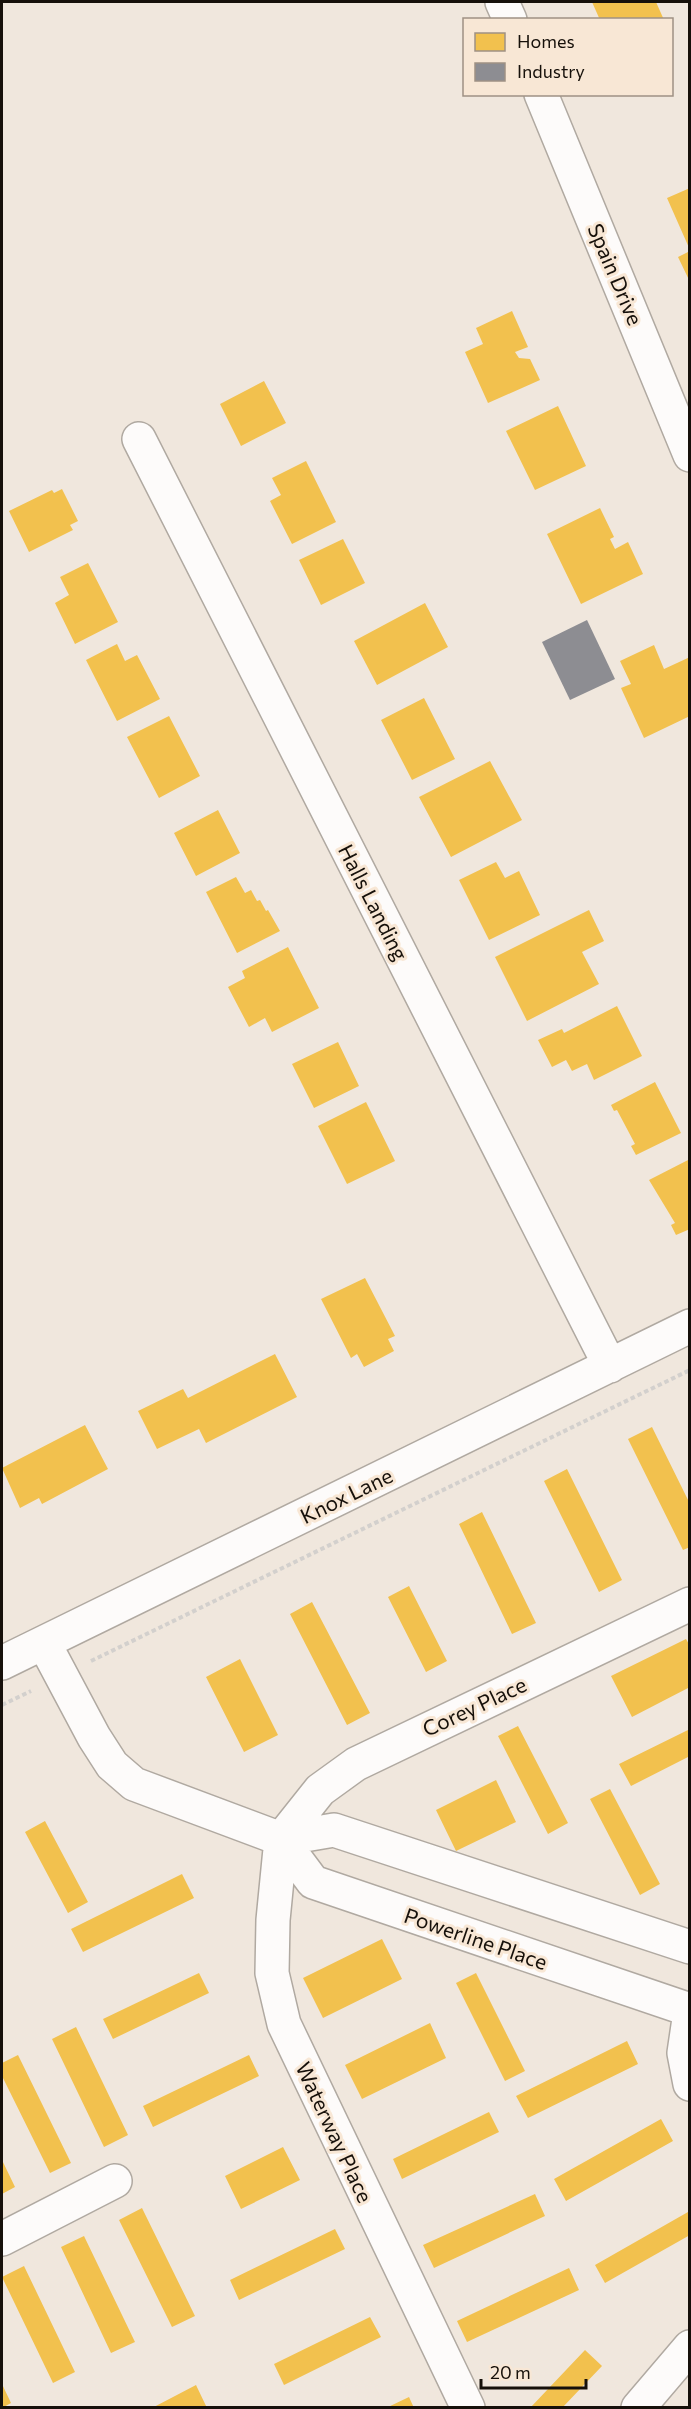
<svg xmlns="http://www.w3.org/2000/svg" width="691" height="2409" font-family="Commissioner,sans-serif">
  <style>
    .homes { fill: #f2c14e }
    .industry { fill: #8d8d92 }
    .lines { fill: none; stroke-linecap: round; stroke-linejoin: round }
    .minor-casing { stroke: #b0a9a1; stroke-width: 36 }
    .path { stroke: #d3d0cd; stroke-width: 4; stroke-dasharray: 4.5 3; stroke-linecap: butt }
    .minor { stroke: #fdfbfa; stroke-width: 33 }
    .labels { text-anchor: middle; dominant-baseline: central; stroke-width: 6; stroke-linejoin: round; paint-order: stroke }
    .street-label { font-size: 21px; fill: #16100a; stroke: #f8e7d5 }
  </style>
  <rect width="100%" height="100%" fill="#f0e7dd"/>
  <path class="homes" d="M 592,2 L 656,2 L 664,20 L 600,20 Z
    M 690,188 L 690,250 L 667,198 Z
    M 690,251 L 690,282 L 678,257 Z
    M 512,311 L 528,347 L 515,352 L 519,358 L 530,359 L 540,380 L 488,403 L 465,352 L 483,344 L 476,328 Z
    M 264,381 L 286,423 L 241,446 L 220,404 Z
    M 558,406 L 586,466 L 535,490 L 506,431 Z
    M 306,461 L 336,522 L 292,544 L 270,501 L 281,495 L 272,478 Z
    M 62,489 L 78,521 L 70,525 L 73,530 L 29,552 L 9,511 L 52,490 L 54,493 Z
    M 600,508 L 614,537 L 610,539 L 615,549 L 628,542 L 643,574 L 581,604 L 547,534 Z
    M 343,539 L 365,583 L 321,605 L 299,560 Z
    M 88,563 L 118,622 L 75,644 L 55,603 L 69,595 L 60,577 Z
    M 425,603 L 448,647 L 377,685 L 354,641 Z
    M 117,644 L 125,661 L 137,655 L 160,699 L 117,721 L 86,660 Z
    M 654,645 L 664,669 L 690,657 L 690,716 L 644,738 L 621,688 L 631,684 L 620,661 Z
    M 424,698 L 455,759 L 412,780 L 381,720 Z
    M 169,716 L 200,776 L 159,798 L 127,737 Z
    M 490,761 L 522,820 L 451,857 L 419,797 Z
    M 218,810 L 240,853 L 196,876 L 174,833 Z
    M 496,862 L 505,878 L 519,871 L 540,915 L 489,940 L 459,880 Z
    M 236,877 L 245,893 L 251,890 L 257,901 L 260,900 L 266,911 L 268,910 L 280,931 L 237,953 L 206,892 Z
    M 589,910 L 604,941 L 582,952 L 599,984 L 527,1021 L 495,957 Z
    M 288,947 L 319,1008 L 272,1032 L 265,1018 L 249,1027 L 228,987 L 245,978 L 242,971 Z
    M 617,1006 L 642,1056 L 594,1080 L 587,1064 L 572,1071 L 566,1060 L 552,1067 L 538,1040 L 562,1029 L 564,1033 Z
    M 338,1042 L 359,1086 L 314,1108 L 292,1064 Z
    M 655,1082 L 681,1133 L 636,1155 L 631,1146 L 635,1144 L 617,1110 L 614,1111 L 611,1105 Z
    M 366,1102 L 395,1161 L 347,1184 L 318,1126 Z
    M 690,1159 L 690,1229 L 676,1235 L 671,1225 L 675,1223 L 649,1180 Z
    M 365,1278 L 395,1336 L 388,1339 L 394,1351 L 364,1367 L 357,1354 L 351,1358 L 321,1299 Z
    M 275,1354 L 297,1397 L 206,1443 L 199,1429 L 157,1449 L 138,1411 L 183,1389 L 188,1398 Z
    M 85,1425 L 108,1469 L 42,1504 L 39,1498 L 20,1508 L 2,1468 Z
    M 652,1427 L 690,1504 L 690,1547 L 683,1550 L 628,1439 Z
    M 567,1469 L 622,1580 L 599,1592 L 544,1481 Z
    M 482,1512 L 536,1623 L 512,1634 L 459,1524 Z
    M 409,1586 L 447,1661 L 426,1672 L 388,1597 Z
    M 312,1602 L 370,1713 L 347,1725 L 290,1614 Z
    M 686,1639 L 690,1646 L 690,1687 L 632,1717 L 611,1676 Z
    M 240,1659 L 278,1735 L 244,1752 L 206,1677 Z
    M 518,1726 L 568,1823 L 548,1834 L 498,1736 Z
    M 690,1729 L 690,1756 L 631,1786 L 619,1764 Z
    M 496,1780 L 516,1822 L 456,1851 L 436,1810 Z
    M 610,1789 L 660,1884 L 640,1895 L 590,1799 Z
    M 45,1821 L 88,1902 L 68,1913 L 25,1832 Z
    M 182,1874 L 194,1898 L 83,1952 L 71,1929 Z
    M 382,1939 L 402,1979 L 323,2018 L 303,1978 Z
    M 199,1973 L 209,1993 L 113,2039 L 103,2019 Z
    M 476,1973 L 525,2071 L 505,2081 L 456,1983 Z
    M 430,2023 L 446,2058 L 362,2099 L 345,2065 Z
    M 76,2027 L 128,2135 L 104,2147 L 52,2039 Z
    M 627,2041 L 638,2064 L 528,2118 L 516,2096 Z
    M 18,2055 L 71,2163 L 50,2173 L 2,2076 L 2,2063 Z
    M 249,2055 L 259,2076 L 153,2127 L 143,2106 Z
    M 489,2112 L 499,2132 L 402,2179 L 393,2159 Z
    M 661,2119 L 673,2141 L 566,2201 L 554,2179 Z
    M 283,2147 L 300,2180 L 241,2209 L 225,2176 Z
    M 2,2160 L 15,2187 L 2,2194 Z
    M 535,2194 L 545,2216 L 434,2268 L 423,2245 Z
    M 142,2208 L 195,2316 L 172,2327 L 119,2220 Z
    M 688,2212 L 690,2235 L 605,2283 L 595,2265 Z
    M 335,2229 L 345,2249 L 239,2300 L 230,2280 Z
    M 84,2236 L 135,2342 L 111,2353 L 61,2247 Z
    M 24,2266 L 75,2372 L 53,2383 L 2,2277 Z
    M 569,2268 L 579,2290 L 467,2342 L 457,2321 Z
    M 370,2317 L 381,2337 L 284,2385 L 274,2364 Z
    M 585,2350 L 602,2366 L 562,2408 L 530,2408 Z
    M 2,2384 L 11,2403 L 2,2408 Z
    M 196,2385 L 207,2408 L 152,2408 Z
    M 409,2397 L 414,2408 L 386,2408 Z"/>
  <path class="industry" d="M 587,620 L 615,679 L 570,700 L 542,642 Z"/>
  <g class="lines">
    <defs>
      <path id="minor" d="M 502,2 L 510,20
        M 541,94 L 690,455
        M 139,439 L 610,1366
        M 44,1643 L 94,1737 L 112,1765 L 134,1784 L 281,1839 L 334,1830 L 690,1947
        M 2,1663 L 690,1326
        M 281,1839 L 273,1920 L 272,1973 L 284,2024 L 468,2408
        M 281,1839 L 320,1790 L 356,1764 L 690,1604
        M 281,1839 L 313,1882 L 690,2010
        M 690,2012 L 684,2053 L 690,2084
        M 2,2239 L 115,2181
        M 638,2408 L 690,2347"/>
    </defs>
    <use href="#minor" class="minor-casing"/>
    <path class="path" d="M 91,1661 L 690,1370
      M 2,1705 L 31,1691"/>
    <use href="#minor" class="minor"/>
  </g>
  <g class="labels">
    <g class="street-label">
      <text transform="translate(616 274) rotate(67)">Spain Drive</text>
      <text transform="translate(374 902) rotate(63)">Halls Landing</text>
      <text transform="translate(346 1495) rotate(-26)">Knox Lane</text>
      <text transform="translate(474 1706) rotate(-25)">Corey Place</text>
      <text transform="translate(476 1938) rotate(19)">Powerline Place</text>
      <text transform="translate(335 2132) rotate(65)">Waterway Place</text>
    </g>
  </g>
  <rect width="691" height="2409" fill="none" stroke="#16100a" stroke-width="6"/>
  <rect x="463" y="18" width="210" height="78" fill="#f8e7d5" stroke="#9e9184" stroke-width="1.5"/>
  <rect x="475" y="33" width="30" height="18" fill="#f2c14e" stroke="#9e9184" stroke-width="1.5"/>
  <text x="517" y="48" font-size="18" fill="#16100a">Homes</text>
  <rect x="475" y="63" width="30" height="18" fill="#8d8d92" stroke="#9e9184" stroke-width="1.5"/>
  <text x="517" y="78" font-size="18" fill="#16100a">Industry</text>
  <path d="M481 2379v9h105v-9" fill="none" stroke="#16100a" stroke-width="3"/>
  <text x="490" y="2379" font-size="18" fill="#16100a" stroke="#f8e7d5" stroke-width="4.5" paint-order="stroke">20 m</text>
</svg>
